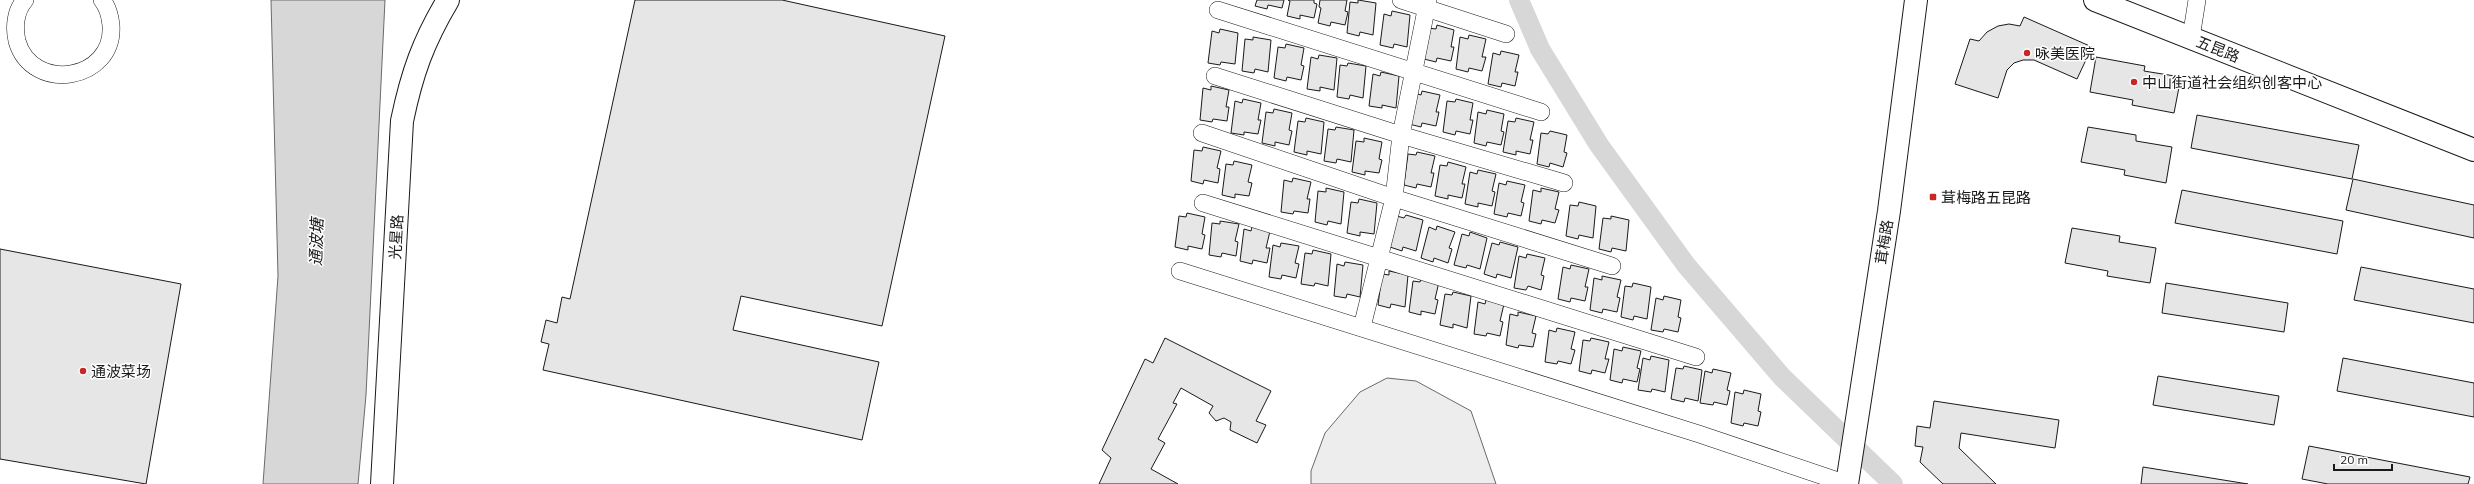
<svg xmlns="http://www.w3.org/2000/svg" width="2474" height="484" font-family="Mulish,'Noto Sans SC',sans-serif">
  <style>
    .built { fill: #ededed; stroke: #6a6a6a }
    .water { fill: #d7d7d7; stroke: #6a6a6a }
    .lines { fill: none; stroke-linecap: round; stroke-linejoin: round }
    .canal { stroke: #d7d7d7; stroke-width: 20 }
    .building { fill: #e6e6e6; stroke: #1a1a1a }
    .street-casing { stroke: #1a1a1a; stroke-width: 18 }
    .secondary-casing { stroke: #1a1a1a; stroke-width: 24 }
    .street { stroke: #fff; stroke-width: 17 }
    .secondary { stroke: #fff; stroke-width: 22 }
    .poi-dot { fill: #c62828; stroke: #fff; stroke-width: 1.5 }
    .labels { text-anchor: middle; dominant-baseline: central; stroke-width: 3; stroke-linejoin: round; paint-order: stroke }
    .street-label { font-size: 15px; fill: #1a1a1a; stroke: #fff }
    .poi-label { font-size: 15px; fill: #1a1a1a; stroke: #fff; text-anchor: start }
    .water-label { font-size: 16px; font-style: italic; fill: #1a1a1a; stroke: #fff }
  </style>
  <rect width="100%" height="100%" fill="#fff"/>
  <path class="built" d="M 1387,378 L 1416,381 L 1471,411 L 1496,484 L 1311,484 L 1311,471 L 1325,433 L 1360,392 Z"/>
  <path class="water" d="M 271,0 L 385,0 L 366,395 L 358,484 L 263,484 L 278,276 Z"/>
  <g class="lines">
    <path class="canal" d="M 1519,0 L 1540,49 L 1599,145 L 1686,265 L 1782,377 L 1893,484"/>
  </g>
  <path class="building" d="M 635,0 L 782,0 L 945,36 L 882,326 L 741,296 L 733,330 L 879,362 L 862,440 L 543,370 L 549,344 L 541,342 L 546,320 L 557,323 L 562,297 L 570,299 Z
    M 1257,0 L 1284,0 L 1282,8 L 1268,5 L 1267,9 L 1255,6 Z
    M 1288,0 L 1314,0 L 1314,3 L 1317,4 L 1314,18 L 1300,15 L 1300,19 L 1287,16 L 1290,1 Z
    M 1320,0 L 1347,0 L 1345,11 L 1348,12 L 1345,25 L 1331,22 L 1330,26 L 1318,23 L 1321,8 L 1319,7 Z
    M 1358,0 L 1376,3 L 1373,35 L 1360,32 L 1359,36 L 1347,33 L 1350,2 L 1358,3 Z
    M 1392,11 L 1410,15 L 1407,47 L 1394,44 L 1393,48 L 1380,45 L 1384,14 L 1391,16 Z
    M 2024,17 L 2092,47 L 2077,79 L 2034,60 L 2023,60 L 2014,63 L 2007,70 L 1998,98 L 1955,84 L 1970,39 L 1979,41 L 1987,32 L 1998,26 L 2009,24 L 2020,26 Z
    M 1437,25 L 1454,30 L 1451,47 L 1454,47 L 1451,61 L 1437,58 L 1436,62 L 1424,59 L 1428,28 L 1436,29 Z
    M 1220,29 L 1238,33 L 1235,64 L 1221,62 L 1220,65 L 1208,63 L 1212,31 L 1219,33 Z
    M 1469,35 L 1486,39 L 1482,57 L 1486,57 L 1482,71 L 1469,68 L 1468,72 L 1456,69 L 1460,37 L 1468,39 Z
    M 1253,37 L 1271,40 L 1268,72 L 1255,69 L 1254,73 L 1242,71 L 1245,39 L 1253,40 Z
    M 1286,44 L 1304,48 L 1301,65 L 1304,66 L 1301,80 L 1287,77 L 1286,81 L 1274,78 L 1278,47 L 1285,48 Z
    M 1501,51 L 1519,55 L 1515,72 L 1518,72 L 1515,86 L 1502,83 L 1501,87 L 1488,84 L 1493,53 L 1500,55 Z
    M 1319,55 L 1337,58 L 1334,90 L 1320,87 L 1320,91 L 1307,89 L 1311,57 L 1318,59 Z
    M 2096,57 L 2145,66 L 2144,71 L 2181,77 L 2174,113 L 2132,105 L 2133,100 L 2090,92 Z
    M 1348,63 L 1366,66 L 1363,98 L 1350,95 L 1349,99 L 1337,97 L 1340,65 L 1347,66 Z
    M 1381,72 L 1399,76 L 1396,108 L 1382,105 L 1382,108 L 1369,106 L 1373,74 L 1380,76 Z
    M 1211,86 L 1229,90 L 1226,107 L 1229,107 L 1227,121 L 1213,119 L 1212,122 L 1200,120 L 1203,88 L 1211,90 Z
    M 1422,91 L 1440,95 L 1436,112 L 1439,112 L 1436,126 L 1422,123 L 1421,127 L 1409,124 L 1414,93 L 1421,95 Z
    M 1243,99 L 1261,103 L 1258,120 L 1261,120 L 1258,134 L 1244,132 L 1244,135 L 1231,133 L 1235,101 L 1242,103 Z
    M 1456,99 L 1473,103 L 1470,120 L 1473,120 L 1470,134 L 1456,131 L 1455,135 L 1443,132 L 1447,101 L 1455,102 Z
    M 1274,109 L 1292,113 L 1289,130 L 1292,131 L 1289,145 L 1275,142 L 1275,146 L 1262,143 L 1266,112 L 1273,113 Z
    M 1487,110 L 1504,114 L 1501,131 L 1504,132 L 1501,145 L 1487,142 L 1486,146 L 1474,143 L 1478,112 L 1486,114 Z
    M 2197,115 L 2359,145 L 2352,179 L 2191,148 Z
    M 1306,118 L 1324,122 L 1321,154 L 1307,151 L 1307,155 L 1294,152 L 1298,121 L 1305,122 Z
    M 1516,118 L 1534,122 L 1530,140 L 1533,140 L 1530,154 L 1516,151 L 1516,155 L 1503,152 L 1508,121 L 1515,122 Z
    M 1336,127 L 1354,130 L 1351,162 L 1337,159 L 1336,163 L 1324,161 L 1328,129 L 1335,130 Z
    M 2088,127 L 2136,135 L 2136,141 L 2172,147 L 2166,183 L 2124,175 L 2125,170 L 2081,162 Z
    M 1550,131 L 1567,135 L 1564,152 L 1567,153 L 1563,167 L 1550,163 L 1549,167 L 1537,164 L 1541,133 L 1548,134 Z
    M 1364,138 L 1382,142 L 1379,159 L 1382,160 L 1379,173 L 1365,171 L 1365,175 L 1352,172 L 1356,141 L 1364,142 Z
    M 1203,147 L 1221,151 L 1217,168 L 1220,169 L 1218,183 L 1204,180 L 1203,184 L 1191,181 L 1194,150 L 1202,151 Z
    M 1417,152 L 1435,156 L 1431,173 L 1434,173 L 1431,187 L 1417,184 L 1416,188 L 1404,185 L 1408,154 L 1416,155 Z
    M 1234,161 L 1252,165 L 1248,182 L 1252,183 L 1249,196 L 1235,194 L 1235,198 L 1222,195 L 1226,164 L 1233,165 Z
    M 1448,162 L 1466,167 L 1462,184 L 1465,184 L 1462,198 L 1448,195 L 1448,199 L 1435,196 L 1440,165 L 1447,166 Z
    M 1478,170 L 1496,174 L 1492,191 L 1495,192 L 1492,206 L 1478,203 L 1478,207 L 1465,204 L 1470,172 L 1477,174 Z
    M 1293,178 L 1311,182 L 1307,199 L 1310,199 L 1308,213 L 1294,211 L 1293,214 L 1281,212 L 1284,180 L 1292,182 Z
    M 2353,179 L 2474,205 L 2474,238 L 2346,210 Z
    M 1507,181 L 1525,185 L 1521,202 L 1524,203 L 1521,216 L 1508,213 L 1507,217 L 1494,214 L 1499,183 L 1506,185 Z
    M 1326,188 L 1344,192 L 1341,224 L 1328,221 L 1327,225 L 1315,222 L 1318,191 L 1326,192 Z
    M 1541,188 L 1559,192 L 1555,209 L 1559,210 L 1555,223 L 1542,220 L 1541,224 L 1529,221 L 1533,190 L 1541,192 Z
    M 2182,190 L 2343,221 L 2337,254 L 2175,223 Z
    M 1359,199 L 1377,203 L 1374,234 L 1360,232 L 1360,236 L 1347,233 L 1351,202 L 1358,203 Z
    M 1579,202 L 1596,206 L 1593,238 L 1579,235 L 1578,239 L 1566,236 L 1570,205 L 1578,206 Z
    M 1187,213 L 1205,217 L 1202,234 L 1205,235 L 1202,249 L 1188,246 L 1188,250 L 1175,247 L 1179,216 L 1186,217 Z
    M 1406,215 L 1423,220 L 1416,251 L 1403,247 L 1402,251 L 1390,247 L 1397,216 L 1404,218 Z
    M 1611,216 L 1629,220 L 1626,251 L 1612,248 L 1611,252 L 1599,249 L 1603,218 L 1611,219 Z
    M 1220,221 L 1239,224 L 1235,241 L 1238,242 L 1236,256 L 1222,253 L 1221,257 L 1209,255 L 1212,223 L 1220,224 Z
    M 1437,226 L 1455,232 L 1449,248 L 1452,249 L 1448,263 L 1434,258 L 1433,262 L 1421,258 L 1429,227 L 1436,230 Z
    M 1252,227 L 1270,231 L 1266,248 L 1270,248 L 1267,263 L 1253,260 L 1252,264 L 1240,261 L 1244,229 L 1251,231 Z
    M 2072,228 L 2120,236 L 2119,242 L 2156,248 L 2150,283 L 2107,276 L 2108,271 L 2065,263 Z
    M 1470,232 L 1487,238 L 1480,269 L 1467,265 L 1466,268 L 1454,265 L 1462,234 L 1469,236 Z
    M 1500,242 L 1518,247 L 1511,278 L 1497,274 L 1496,278 L 1484,274 L 1492,243 L 1499,245 Z
    M 1281,243 L 1299,246 L 1295,263 L 1299,264 L 1296,278 L 1282,275 L 1281,279 L 1269,277 L 1273,245 L 1280,247 Z
    M 0,249 L 181,284 L 146,484 L 0,459 Z
    M 1313,250 L 1331,254 L 1328,286 L 1315,283 L 1314,286 L 1301,284 L 1305,253 L 1312,254 Z
    M 1527,254 L 1545,258 L 1541,275 L 1544,276 L 1541,290 L 1528,286 L 1526,290 L 1514,288 L 1519,256 L 1526,258 Z
    M 1345,262 L 1363,265 L 1360,297 L 1347,294 L 1346,298 L 1334,296 L 1337,264 L 1344,266 Z
    M 1571,265 L 1589,269 L 1585,287 L 1588,287 L 1585,301 L 1571,298 L 1570,302 L 1558,299 L 1563,267 L 1570,269 Z
    M 2361,267 L 2474,289 L 2474,323 L 2354,300 Z
    M 1389,271 L 1408,275 L 1405,307 L 1391,304 L 1390,308 L 1378,305 L 1382,274 L 1389,275 Z
    M 1602,276 L 1621,280 L 1617,297 L 1620,298 L 1617,312 L 1603,309 L 1602,313 L 1590,310 L 1594,278 L 1602,280 Z
    M 1421,278 L 1439,282 L 1435,299 L 1438,300 L 1435,314 L 1421,311 L 1421,315 L 1409,312 L 1413,281 L 1420,282 Z
    M 1633,283 L 1651,287 L 1647,319 L 1634,316 L 1633,320 L 1621,317 L 1625,286 L 1632,287 Z
    M 2166,283 L 2288,303 L 2284,332 L 2162,313 Z
    M 1453,292 L 1471,296 L 1467,328 L 1453,324 L 1453,328 L 1440,325 L 1445,294 L 1452,295 Z
    M 1664,296 L 1681,300 L 1678,317 L 1681,318 L 1678,332 L 1664,329 L 1663,332 L 1651,330 L 1656,298 L 1663,300 Z
    M 1486,300 L 1504,304 L 1500,321 L 1503,322 L 1500,336 L 1487,333 L 1486,336 L 1474,334 L 1478,302 L 1485,304 Z
    M 1518,312 L 1536,316 L 1532,333 L 1536,334 L 1533,347 L 1519,345 L 1518,348 L 1506,345 L 1510,314 L 1518,316 Z
    M 1557,328 L 1575,332 L 1571,349 L 1575,350 L 1571,364 L 1558,361 L 1557,364 L 1545,362 L 1549,330 L 1556,332 Z
    M 1165,338 L 1271,391 L 1256,421 L 1266,425 L 1257,443 L 1230,430 L 1231,422 L 1224,418 L 1216,421 L 1209,413 L 1213,406 L 1181,388 L 1173,403 L 1177,404 L 1158,439 L 1165,443 L 1151,469 L 1178,484 L 1099,484 L 1111,458 L 1102,450 L 1145,359 L 1153,363 Z
    M 1591,338 L 1609,342 L 1605,359 L 1609,359 L 1605,373 L 1592,370 L 1591,374 L 1579,371 L 1583,340 L 1590,341 Z
    M 1623,347 L 1641,351 L 1637,368 L 1640,369 L 1637,382 L 1623,379 L 1622,383 L 1610,380 L 1614,349 L 1622,351 Z
    M 1651,356 L 1669,360 L 1665,392 L 1652,389 L 1651,392 L 1638,390 L 1643,358 L 1650,360 Z
    M 2343,358 L 2474,383 L 2474,417 L 2337,391 Z
    M 1684,366 L 1702,370 L 1698,401 L 1685,398 L 1684,402 L 1671,399 L 1676,368 L 1683,369 Z
    M 1713,369 L 1731,373 L 1727,390 L 1730,391 L 1727,405 L 1714,402 L 1713,405 L 1700,403 L 1705,371 L 1712,373 Z
    M 2158,376 L 2279,396 L 2274,425 L 2153,405 Z
    M 1744,390 L 1761,394 L 1758,411 L 1761,412 L 1758,426 L 1744,423 L 1743,426 L 1731,423 L 1735,392 L 1743,394 Z
    M 1934,401 L 2059,420 L 2055,448 L 1961,433 L 1959,448 L 1996,484 L 1943,484 L 1920,462 L 1923,447 L 1915,446 L 1917,426 L 1930,428 Z
    M 2309,446 L 2470,477 L 2468,484 L 2328,484 L 2302,479 Z
    M 2143,467 L 2248,484 L 2141,484 Z"/>
  <g class="lines">
    <defs>
      <path id="street" d="M 25,0 C 15,11 14,28 17,41 C 32,94 115,81 111,25 C 110,16 108,7 102,0
        M 1401,0 L 1506,34
        M 1218,10 L 1541,112
        M 2191,38 L 2197,0
        M 1215,76 L 1401,135 L 1564,183
        M 1202,133 L 1394,198 L 1612,266
        M 1203,203 L 1696,357
        M 1180,271 L 1699,434 L 1847,484
        M 1362,327 L 1394,198 L 1401,135 L 1428,0"/>
      <path id="secondary" d="M 2095,0 L 2474,150
        M 382,484 L 402,121 C 412,73 423,42 448,0
        M 1847,484 L 1889,211 L 1916,0"/>
    </defs>
    <use href="#street" class="street-casing"/>
    <use href="#secondary" class="secondary-casing"/>
    <use href="#street" class="street"/>
    <use href="#secondary" class="secondary"/>
  </g>
  <g class="poi-dot">
    <circle cx="2027" cy="53" r="4"/>
    <circle cx="2134" cy="82" r="4"/>
    <rect x="1929" y="193" width="8" height="8" rx="2"/>
    <circle cx="83" cy="371" r="4"/>
  </g>
  <g class="labels">
    <g class="street-label">
      <text transform="translate(2218 49) rotate(22)">五昆路</text>
      <text transform="translate(396 237) rotate(-87)">光星路</text>
      <text transform="translate(1884 242) rotate(-81)">茸梅路</text>
    </g>
    <g class="poi-label">
      <text x="2035" y="53">咏美医院</text>
      <text x="2142" y="82">中山街道社会组织创客中心</text>
      <text x="1941" y="197">茸梅路五昆路</text>
      <text x="91" y="371">通波菜场</text>
    </g>
    <g class="water-label">
      <text transform="translate(316 242) rotate(-88)">通波塘</text>
    </g>
  </g>
  <path d="M2334 464v6h58v-6" fill="none" stroke="#1a1a1a" stroke-width="2"/>
  <text x="2340" y="464" font-size="12" fill="#1a1a1a" stroke="#ffffff" stroke-width="3" paint-order="stroke">20 m</text>
</svg>
